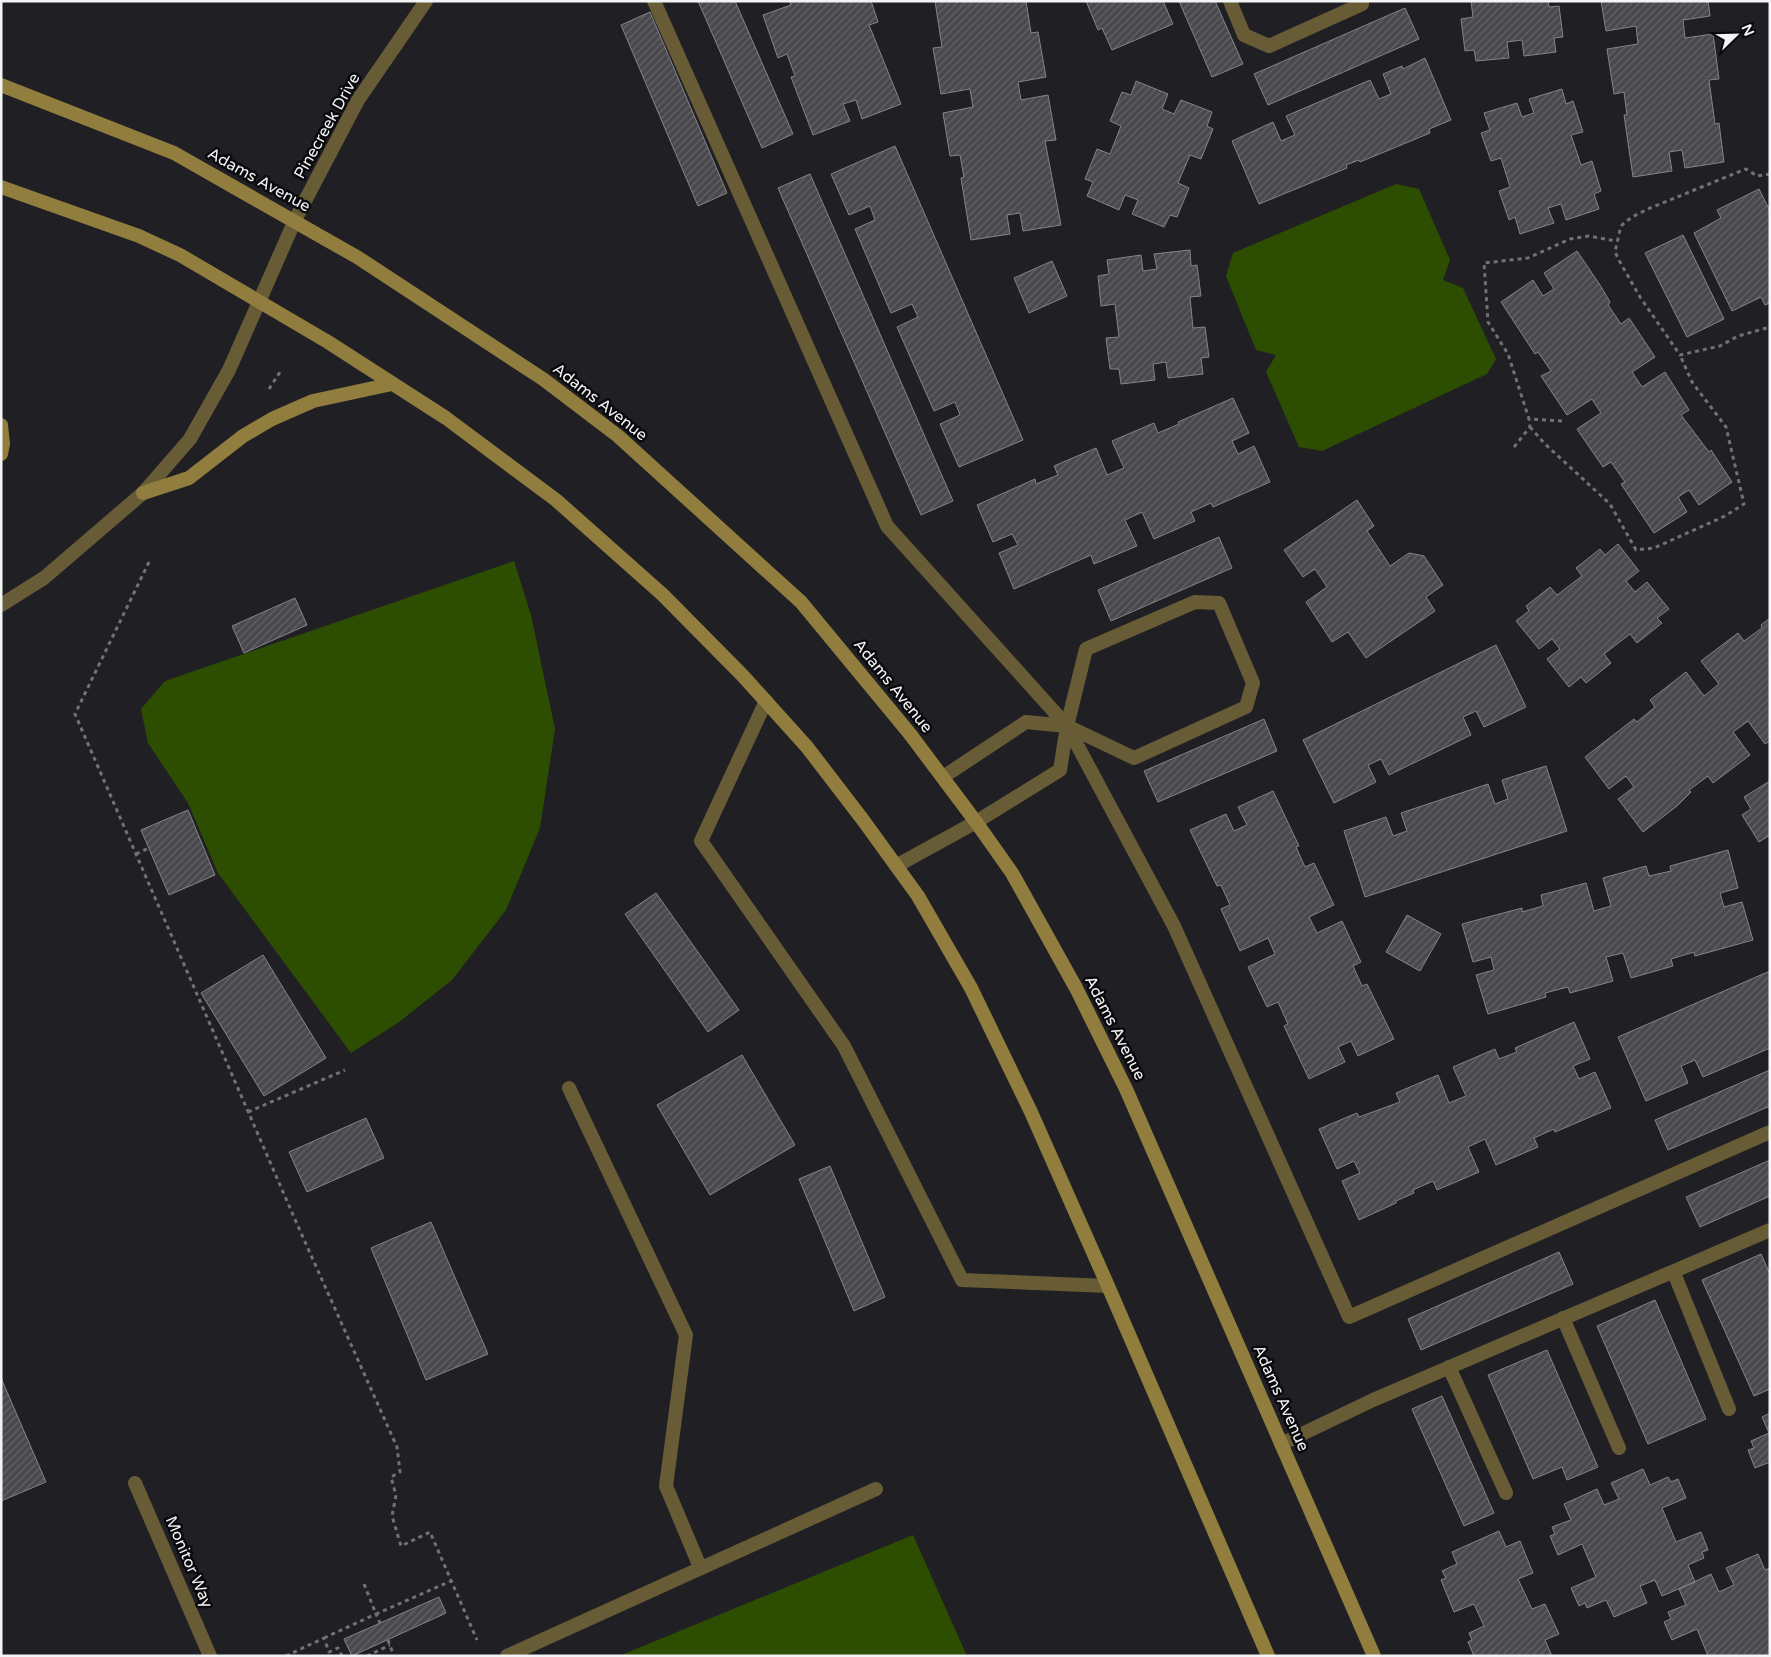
<svg xmlns="http://www.w3.org/2000/svg" width="1771" height="1657" font-family="'Varela Round',sans-serif">
  <style>
    .park { fill: #2d4e00 }
    .building { fill: url(#building-hatch); stroke: #848589 }
    .lines { fill: none; stroke-linecap: round; stroke-linejoin: round }
    .path { stroke: #727275; stroke-width: 3; stroke-dasharray: 4 4; stroke-linecap: butt }
    .service { stroke: #685c36; stroke-width: 14 }
    .minor { stroke: #685c36; stroke-width: 14 }
    .secondary { stroke: #917d3e; stroke-width: 14 }
    .labels { text-anchor: middle; dominant-baseline: central; stroke-width: 5; stroke-linejoin: round; paint-order: stroke }
    .street-label { font-size: 16px; fill: #f3f4f6; stroke: #0a0a0c }
  </style>
  <defs>
    <pattern id="building-hatch" width="6" height="6" patternUnits="userSpaceOnUse" patternTransform="scale(1.25)"><rect width="6" height="6" fill="#49494d"/><path d="M-1 1l2-2M0 6l6-6M5 7l2-2" fill="none" stroke="#646467"/></pattern>
  </defs>
  <rect width="100%" height="100%" fill="#202024"/>
  <path class="park" d="M 1396,184 L 1419,189 L 1450,260 L 1443,280 L 1463,288 L 1496,359 L 1487,374 L 1322,451 L 1299,447 L 1266,372 L 1276,355 L 1256,350 L 1226,276 L 1233,253 Z
    M 514,561 L 531,615 L 555,729 L 540,828 L 506,910 L 452,980 L 399,1022 L 351,1053 L 218,873 L 188,803 L 148,743 L 141,709 L 165,681 Z
    M 913,1535 L 967,1656 L 619,1656 Z"/>
  <path class="building" d="M 698,1 L 735,1 L 793,134 L 762,148 Z
    M 790,1 L 871,1 L 878,22 L 869,25 L 901,104 L 862,119 L 856,100 L 843,104 L 850,121 L 813,135 L 791,77 L 795,76 L 787,54 L 778,58 L 763,15 L 791,5 Z
    M 935,1 L 1026,1 L 1031,33 L 1038,32 L 1046,77 L 1018,82 L 1021,100 L 1048,95 L 1056,140 L 1045,141 L 1061,225 L 1023,231 L 1020,213 L 1007,215 L 1010,234 L 971,240 L 961,178 L 964,177 L 960,155 L 950,156 L 943,113 L 973,107 L 970,89 L 941,94 L 933,48 L 942,47 Z
    M 1086,1 L 1163,1 L 1173,24 L 1112,50 L 1102,28 L 1098,30 Z
    M 1179,1 L 1215,1 L 1243,64 L 1212,77 Z
    M 1471,1 L 1548,1 L 1549,7 L 1559,6 L 1563,37 L 1554,38 L 1556,52 L 1524,56 L 1522,40 L 1507,42 L 1509,58 L 1476,61 L 1474,50 L 1465,51 L 1461,19 L 1473,17 Z
    M 1601,1 L 1708,1 L 1710,16 L 1683,20 L 1685,38 L 1713,34 L 1719,79 L 1709,80 L 1715,124 L 1719,123 L 1724,162 L 1685,168 L 1682,150 L 1669,152 L 1672,171 L 1633,177 L 1624,115 L 1627,115 L 1624,92 L 1614,94 L 1607,49 L 1638,44 L 1636,26 L 1606,31 Z
    M 1405,8 L 1419,39 L 1268,105 L 1254,74 Z
    M 650,12 L 727,193 L 698,206 L 621,25 Z
    M 1425,58 L 1451,120 L 1429,129 L 1430,133 L 1360,162 L 1359,160 L 1346,165 L 1347,168 L 1259,204 L 1232,141 L 1273,122 L 1281,141 L 1295,135 L 1286,116 L 1370,80 L 1379,99 L 1391,94 L 1383,74 L 1402,66 L 1403,69 Z
    M 1136,81 L 1168,94 L 1162,109 L 1174,114 L 1181,100 L 1212,112 L 1207,126 L 1213,129 L 1201,159 L 1190,155 L 1178,183 L 1189,188 L 1177,217 L 1170,215 L 1164,227 L 1132,214 L 1138,200 L 1125,195 L 1119,210 L 1087,196 L 1093,182 L 1085,179 L 1097,149 L 1110,154 L 1121,126 L 1110,121 L 1122,92 L 1131,95 Z
    M 1562,89 L 1566,104 L 1573,101 L 1583,132 L 1571,135 L 1581,165 L 1592,161 L 1601,191 L 1594,194 L 1599,209 L 1566,220 L 1561,204 L 1548,208 L 1554,223 L 1520,234 L 1515,217 L 1509,220 L 1499,191 L 1510,187 L 1501,158 L 1491,161 L 1481,133 L 1490,130 L 1484,113 L 1517,103 L 1522,117 L 1534,113 L 1529,99 Z
    M 895,146 L 1023,440 L 959,467 L 940,424 L 960,415 L 955,402 L 934,411 L 897,327 L 918,317 L 912,304 L 891,313 L 855,229 L 875,220 L 870,206 L 849,215 L 831,174 Z
    M 810,174 L 953,501 L 921,515 L 778,188 Z
    M 1759,189 L 1770,211 L 1770,303 L 1765,305 L 1761,297 L 1732,311 L 1694,233 L 1721,218 L 1717,210 Z
    M 1683,235 L 1724,319 L 1687,337 L 1645,253 Z
    M 1190,250 L 1191,266 L 1197,265 L 1201,296 L 1190,297 L 1193,328 L 1205,327 L 1209,357 L 1201,358 L 1203,374 L 1168,378 L 1166,362 L 1153,364 L 1155,380 L 1121,384 L 1119,369 L 1110,369 L 1106,338 L 1119,337 L 1115,304 L 1101,306 L 1098,276 L 1109,274 L 1107,260 L 1141,255 L 1143,271 L 1157,269 L 1154,254 Z
    M 1577,251 L 1600,285 L 1610,302 L 1608,305 L 1621,324 L 1629,318 L 1655,357 L 1632,372 L 1642,387 L 1665,372 L 1689,410 L 1681,415 L 1709,452 L 1711,450 L 1732,482 L 1699,505 L 1689,490 L 1678,497 L 1687,512 L 1654,533 L 1621,484 L 1625,482 L 1611,462 L 1603,467 L 1577,429 L 1601,413 L 1592,399 L 1567,415 L 1541,376 L 1551,371 L 1538,352 L 1535,354 L 1501,302 L 1533,280 L 1543,296 L 1554,289 L 1544,273 Z
    M 1052,261 L 1067,296 L 1029,313 L 1014,278 Z
    M 1233,398 L 1249,433 L 1232,441 L 1238,454 L 1254,446 L 1270,482 L 1213,507 L 1211,503 L 1191,512 L 1195,521 L 1154,539 L 1142,512 L 1125,520 L 1137,546 L 1094,564 L 1091,555 L 1014,589 L 999,553 L 1018,545 L 1012,534 L 993,542 L 977,505 L 1035,479 L 1036,484 L 1058,475 L 1054,466 L 1096,448 L 1107,475 L 1124,468 L 1112,441 L 1154,423 L 1158,433 L 1179,424 L 1178,422 Z
    M 1357,500 L 1374,526 L 1367,531 L 1390,566 L 1409,553 L 1424,556 L 1443,585 L 1426,597 L 1435,611 L 1366,658 L 1348,632 L 1332,642 L 1306,602 L 1327,587 L 1315,569 L 1303,577 L 1284,550 Z
    M 1219,537 L 1232,568 L 1111,621 L 1098,590 Z
    M 1618,544 L 1639,571 L 1626,581 L 1635,592 L 1647,582 L 1669,609 L 1657,618 L 1662,623 L 1637,643 L 1630,634 L 1604,654 L 1611,663 L 1586,683 L 1581,677 L 1569,687 L 1547,659 L 1560,649 L 1552,639 L 1539,649 L 1516,621 L 1529,611 L 1526,606 L 1550,587 L 1557,595 L 1582,576 L 1576,568 L 1600,549 L 1605,555 Z
    M 295,598 L 307,625 L 244,653 L 232,626 Z
    M 1770,618 L 1770,741 L 1765,744 L 1748,721 L 1733,732 L 1750,755 L 1713,783 L 1708,776 L 1689,790 L 1691,792 L 1677,806 L 1643,832 L 1618,799 L 1634,787 L 1626,776 L 1609,789 L 1585,757 L 1634,719 L 1637,722 L 1655,707 L 1650,700 L 1686,672 L 1704,696 L 1719,684 L 1701,661 L 1738,633 L 1744,641 L 1762,628 L 1761,625 Z
    M 1496,645 L 1526,707 L 1484,727 L 1476,711 L 1463,717 L 1471,735 L 1389,775 L 1381,759 L 1368,765 L 1376,782 L 1334,803 L 1303,740 Z
    M 1264,719 L 1277,751 L 1158,802 L 1144,771 Z
    M 1546,766 L 1567,831 L 1365,897 L 1344,831 L 1386,817 L 1393,836 L 1407,831 L 1401,813 L 1488,784 L 1495,804 L 1508,799 L 1502,780 Z
    M 1770,781 L 1770,835 L 1759,842 L 1742,815 L 1751,809 L 1744,797 Z
    M 1273,791 L 1299,846 L 1296,847 L 1305,867 L 1314,863 L 1334,905 L 1309,917 L 1317,933 L 1342,921 L 1361,962 L 1353,966 L 1362,986 L 1367,984 L 1394,1039 L 1358,1056 L 1351,1041 L 1338,1047 L 1345,1062 L 1309,1079 L 1284,1026 L 1288,1024 L 1278,1002 L 1267,1007 L 1248,967 L 1275,954 L 1268,938 L 1240,951 L 1221,909 L 1230,905 L 1221,885 L 1217,886 L 1190,830 L 1226,814 L 1234,831 L 1247,825 L 1238,807 Z
    M 188,810 L 215,875 L 169,895 L 141,830 Z
    M 1728,850 L 1738,888 L 1720,893 L 1724,907 L 1742,902 L 1753,940 L 1695,956 L 1694,952 L 1671,959 L 1673,966 L 1631,978 L 1623,953 L 1606,957 L 1613,981 L 1570,993 L 1568,987 L 1545,993 L 1546,997 L 1488,1014 L 1476,975 L 1494,970 L 1491,957 L 1473,962 L 1462,924 L 1522,908 L 1522,912 L 1543,906 L 1541,895 L 1586,883 L 1594,911 L 1611,906 L 1603,878 L 1646,866 L 1649,876 L 1671,871 L 1670,866 Z
    M 656,893 L 739,1010 L 708,1032 L 625,914 Z
    M 1407,915 L 1441,934 L 1420,971 L 1386,952 Z
    M 263,955 L 326,1058 L 264,1096 L 201,993 Z
    M 1770,971 L 1770,1048 L 1703,1077 L 1695,1060 L 1681,1066 L 1688,1083 L 1646,1101 L 1618,1037 Z
    M 1574,1022 L 1590,1059 L 1573,1066 L 1579,1079 L 1595,1072 L 1611,1108 L 1555,1132 L 1554,1129 L 1534,1138 L 1538,1147 L 1496,1165 L 1485,1139 L 1468,1147 L 1479,1172 L 1437,1190 L 1433,1181 L 1413,1190 L 1414,1193 L 1396,1201 L 1396,1203 L 1359,1220 L 1342,1181 L 1360,1173 L 1354,1161 L 1337,1169 L 1319,1129 L 1357,1113 L 1359,1117 L 1400,1102 L 1396,1093 L 1438,1075 L 1449,1103 L 1466,1096 L 1453,1067 L 1495,1049 L 1499,1059 L 1517,1052 L 1515,1048 Z
    M 742,1055 L 795,1145 L 710,1195 L 657,1105 Z
    M 1770,1070 L 1770,1106 L 1668,1150 L 1655,1120 Z
    M 366,1118 L 384,1158 L 307,1192 L 289,1152 Z
    M 1770,1160 L 1770,1196 L 1700,1227 L 1686,1197 Z
    M 830,1166 L 885,1297 L 854,1311 L 799,1179 Z
    M 431,1222 L 488,1354 L 426,1380 L 371,1248 Z
    M 1559,1252 L 1573,1284 L 1421,1350 L 1408,1319 Z
    M 1761,1254 L 1770,1274 L 1770,1389 L 1754,1396 L 1702,1280 Z
    M 1655,1300 L 1706,1419 L 1648,1444 L 1597,1326 Z
    M 1547,1350 L 1598,1467 L 1567,1480 L 1562,1467 L 1533,1479 L 1488,1375 Z
    M 1,1378 L 46,1482 L 1,1501 Z
    M 1442,1396 L 1494,1513 L 1464,1526 L 1412,1409 Z
    M 1770,1413 L 1770,1462 L 1755,1468 L 1748,1450 L 1754,1448 L 1751,1441 L 1769,1433 L 1762,1417 Z
    M 1643,1469 L 1650,1485 L 1668,1477 L 1671,1482 L 1678,1479 L 1686,1498 L 1662,1508 L 1676,1542 L 1701,1532 L 1708,1550 L 1702,1552 L 1704,1558 L 1688,1565 L 1695,1582 L 1662,1596 L 1655,1580 L 1640,1586 L 1647,1603 L 1614,1617 L 1606,1600 L 1587,1608 L 1585,1603 L 1579,1606 L 1571,1588 L 1596,1577 L 1582,1544 L 1558,1555 L 1550,1536 L 1555,1534 L 1552,1527 L 1571,1520 L 1564,1504 L 1597,1489 L 1604,1505 L 1619,1499 L 1611,1483 Z
    M 1499,1531 L 1506,1547 L 1520,1541 L 1533,1573 L 1518,1579 L 1532,1609 L 1545,1604 L 1559,1634 L 1545,1640 L 1552,1656 L 1474,1656 L 1468,1642 L 1472,1640 L 1469,1633 L 1484,1626 L 1474,1604 L 1454,1612 L 1441,1580 L 1446,1578 L 1442,1571 L 1457,1564 L 1452,1552 Z
    M 1758,1554 L 1765,1570 L 1770,1568 L 1770,1656 L 1708,1656 L 1697,1629 L 1672,1640 L 1664,1622 L 1671,1619 L 1668,1612 L 1686,1605 L 1679,1589 L 1711,1574 L 1719,1592 L 1734,1585 L 1726,1568 Z
    M 439,1597 L 446,1613 L 352,1656 L 344,1639 Z"/>
  <g class="lines">
    <path class="path" d="M 1770,174 L 1757,176 L 1746,169 L 1650,208 L 1632,217 L 1622,225 L 1620,230 L 1615,252 L 1621,264 L 1640,297 L 1680,355 L 1720,346 L 1738,336 L 1770,327
      M 269,389 L 282,369
      M 1562,421 L 1529,419 L 1508,354 L 1488,322 L 1484,263 L 1528,258 L 1570,239 L 1589,236 L 1616,241
      M 1530,427 L 1544,443 L 1610,504 L 1636,550 L 1654,548 L 1725,516 L 1744,504 L 1726,427 L 1692,382 L 1680,355
      M 1514,447 L 1530,427 L 1529,419
      M 149,562 L 75,714 L 297,1224 L 397,1447 L 400,1472 L 391,1477 L 396,1495 L 392,1516 L 401,1546 L 430,1532 L 477,1640
      M 136,854 L 149,848
      M 248,1112 L 345,1070
      M 364,1584 L 376,1614 L 451,1581
      M 324,1638 L 376,1614 L 380,1623
      M 388,1640 L 394,1656
      M 286,1656 L 324,1638 L 329,1652 L 338,1648 L 342,1656
      M 367,1656 L 390,1645"/>
    <path class="service" d="M 654,1 L 887,526 L 1067,726 L 1174,926 L 1349,1317 L 1770,1132
      M 1230,1 L 1244,35 L 1269,46 L 1362,4 L 1362,1
      M 766,701 L 701,841 L 844,1046 L 962,1280 L 1108,1286
      M 896,866 L 976,822 L 1060,770 L 1067,726 L 1086,649 L 1195,602 L 1219,603 L 1253,683 L 1246,707 L 1134,758 L 1067,726 L 1026,722 L 943,777
      M 569,1088 L 686,1335 L 666,1486 L 700,1567
      M 1674,1273 L 1729,1409
      M 1563,1318 L 1619,1448
      M 1449,1367 L 1506,1493
      M 1281,1444 L 1373,1400 L 1770,1230
      M 507,1656 L 876,1489"/>
    <path class="minor" d="M 1,605 L 44,578 L 143,493 L 190,439 L 229,370 L 295,220 L 358,100 L 426,1
      M 135,1483 L 210,1656"/>
    <path class="secondary" d="M 1,85 L 174,153 L 357,257 L 543,379 L 618,436 L 801,602 L 910,734 L 976,822 L 1012,873 L 1076,988 L 1126,1089 L 1374,1656
      M 1,187 L 139,236 L 180,255 L 328,342 L 446,418 L 556,500 L 663,595 L 743,676 L 807,747 L 863,820 L 918,896 L 971,988 L 1031,1112 L 1108,1286 L 1268,1656
      M 1,425 L 3,444 L 1,454
      M 143,493 L 189,478 L 243,436 L 272,419 L 313,401 L 392,384"/>
  </g>
  <g class="labels">
    <g class="street-label">
      <text transform="translate(327 126) rotate(-61)">Pinecreek Drive</text>
      <text transform="translate(259 180) rotate(29)">Adams Avenue</text>
      <text transform="translate(600 402) rotate(38)">Adams Avenue</text>
      <text transform="translate(893 686) rotate(51)">Adams Avenue</text>
      <text transform="translate(1115 1028) rotate(63)">Adams Avenue</text>
      <text transform="translate(1281 1398) rotate(66)">Adams Avenue</text>
      <text transform="translate(189 1562) rotate(67)">Monitor Way</text>
    </g>
  </g>
  <rect width="1771" height="1657" fill="none" stroke="#f3f4f6" stroke-width="5"/>
  <g transform="translate(1736 35) rotate(67)" stroke="#0a0a0c" stroke-width="4" paint-order="stroke">
  <path d="M0-4L9 19L0 12L-9 19Z" fill="#f3f4f6"/>
  <text y="-8" font-size="14" font-weight="bold" text-anchor="middle" fill="#f3f4f6">N</text>
  </g>
</svg>
